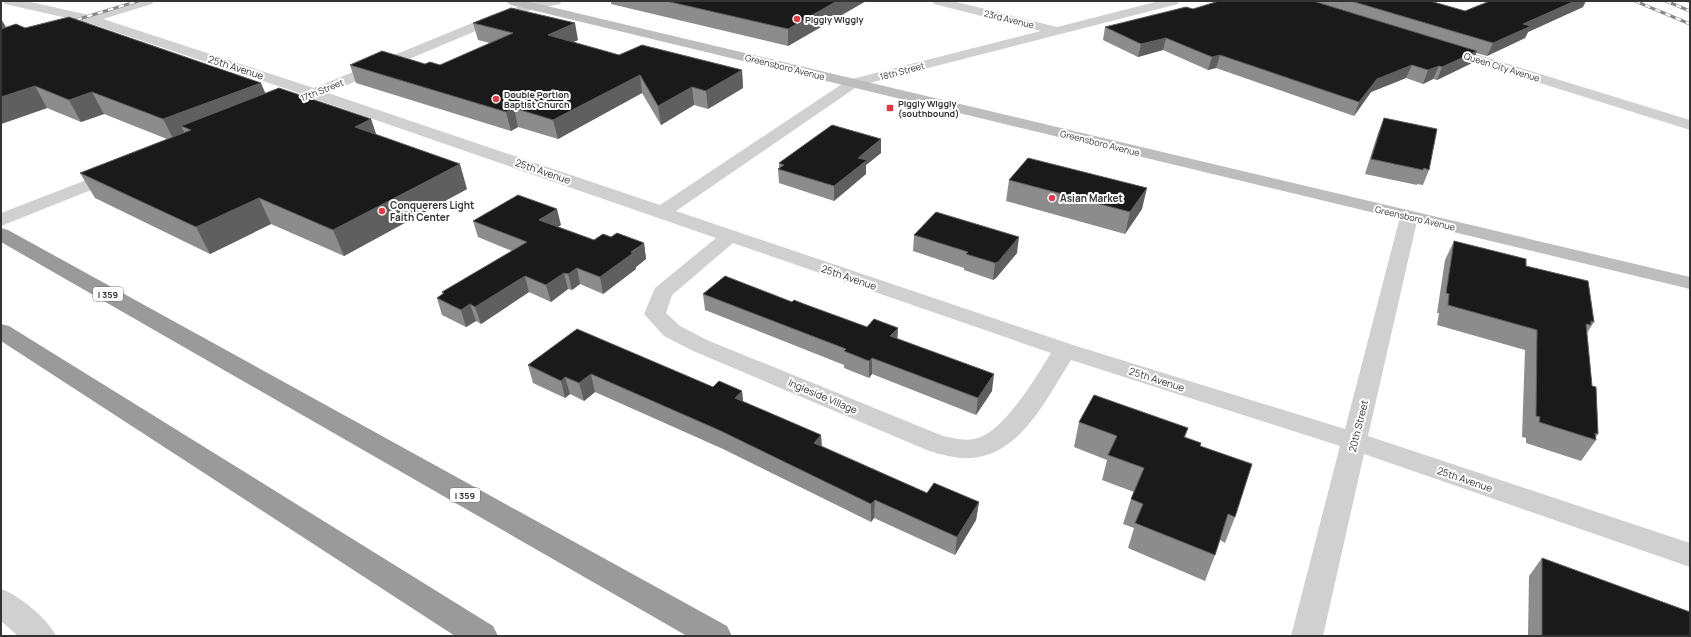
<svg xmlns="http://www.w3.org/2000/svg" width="1691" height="637" font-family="Manrope,sans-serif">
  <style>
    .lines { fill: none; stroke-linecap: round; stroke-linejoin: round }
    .minor { fill: #d0d0d0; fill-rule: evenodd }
    .secondary { fill: #bdbdbd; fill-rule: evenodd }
    .motorway { fill: #9a9a9a; fill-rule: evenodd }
    .rail-casing { stroke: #888; stroke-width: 3 }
    .rail { stroke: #fff; stroke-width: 2; stroke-dasharray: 5.5; stroke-linecap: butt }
    .wall { fill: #8c8c8c }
    .shaded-wall { fill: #5f5f5f }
    .building { fill: #1a1a1a; stroke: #5f5f5f }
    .poi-dot { fill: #e63946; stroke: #fff; stroke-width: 1.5 }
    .labels { text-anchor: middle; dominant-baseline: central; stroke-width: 4; stroke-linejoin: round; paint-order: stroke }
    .far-poi-label { font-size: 9px; font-weight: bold; fill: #333; stroke: #fff; text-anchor: start }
    .far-street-label { font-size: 9px; fill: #333; stroke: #fff }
    .shield { fill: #fff; stroke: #707070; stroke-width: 1 }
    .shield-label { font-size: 9px; font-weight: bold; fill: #333 }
    .street-label { font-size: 10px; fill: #333; stroke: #fff }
    .poi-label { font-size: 10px; font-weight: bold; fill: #333; stroke: #fff; text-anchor: start }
  </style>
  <rect width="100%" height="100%" fill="#fff"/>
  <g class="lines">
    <path class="minor" d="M 3,1 L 26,1 L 89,15 L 135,1 L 154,1 L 152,4 L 103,19 L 314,88 L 494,14 L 537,1 L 562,1 L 560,4 L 534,9 L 502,20 L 328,93 L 660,205 L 848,80 L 1041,31 L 934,4 L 932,1 L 953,1 L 1057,27 L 1159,1 L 1180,1 L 1178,4 L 858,86 L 676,211 L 1073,345 L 1345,429 L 1400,217 L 1402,213 L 1409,211 L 1416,213 L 1418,217 L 1368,436 L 1690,543 L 1690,567 L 1364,454 L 1323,636 L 1291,636 L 1340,446 L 1071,360 C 1048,396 1021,455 971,458 C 957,459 943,455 929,451 L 691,350 L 664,336 L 644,314 L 655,288 L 716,238 L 315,99 L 308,101 L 303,99 L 300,96 L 302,94 L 89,23 L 86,24 L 80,21 L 5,4 ZM 733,243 L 1051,353 C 1036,377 1003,434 974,439 C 964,441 953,438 943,436 L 707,340 L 680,326 L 666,313 L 672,295 Z
      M 1446,45 L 1690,120 L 1690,130 L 1441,52 L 1439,49 L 1441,46 Z
      M 115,169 L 121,170 L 124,174 L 121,178 L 1,226 L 1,213 Z
      M 1,589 C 19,595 48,619 56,636 L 18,636 L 1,621 Z"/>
    <path class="secondary" d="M 505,1 L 526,1 L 1690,277 L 1690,289 L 511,5 Z"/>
    <path class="motorway" d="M 1,228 L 8,230 L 727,626 L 732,636 L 687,636 L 1,242 Z
      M 1,324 L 9,326 L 493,626 L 498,636 L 455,636 L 1,341 Z"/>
    <defs>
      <path id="rail" d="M 1635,1 L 1690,24
        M 1666,1 L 1690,11
        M 1688,1 L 1690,2
        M 66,23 L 138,1"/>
    </defs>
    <use href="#rail" class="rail-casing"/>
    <use href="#rail" class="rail"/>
  </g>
  <path class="wall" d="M 611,1 L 866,1 L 788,46 L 611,4 Z
    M 1219,1 L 1430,1 L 1465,11 L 1583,7 L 1528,32 L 1525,38 L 1487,56 L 1476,53 L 1472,63 L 1437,80 L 1433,79 L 1423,84 L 1406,78 L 1371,92 L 1354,116 L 1216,68 L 1208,70 L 1163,50 L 1138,57 L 1103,40 L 1105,27 L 1193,9 Z
    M 1,19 L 6,27 L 25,28 L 265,94 L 371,119 L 376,134 L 467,189 L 344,256 L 271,224 L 210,254 L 95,198 L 80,173 L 167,139 L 104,114 L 81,122 L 47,108 L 1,124 Z
    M 473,23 L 578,40 L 573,42 L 619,55 L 742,70 L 743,88 L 708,109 L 694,105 L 661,125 L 642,93 L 558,139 L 518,127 L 511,131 L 356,83 L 350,65 L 440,65 L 490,43 L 478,40 Z
    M 1384,118 L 1429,170 L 1423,185 L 1417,184 L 1417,185 L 1365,174 L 1378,133 Z
    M 881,153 L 866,165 L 866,174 L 834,201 L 779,183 L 778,169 L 779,168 L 779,163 Z
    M 1009,180 L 1142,209 L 1125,234 L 1006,201 Z
    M 473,221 L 561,225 L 557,227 L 594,240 L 611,237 L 644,243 L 646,259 L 636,267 L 636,269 L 603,294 L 580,284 L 572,290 L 568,289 L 551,302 L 529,292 L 481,324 L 476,321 L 466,327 L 442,315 L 437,298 L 443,294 L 442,292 L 512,251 L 478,237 Z
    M 914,235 L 1017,253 L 996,278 L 993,280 L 964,270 L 964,268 L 913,251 Z
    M 1454,241 L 1526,266 L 1594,322 L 1587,333 L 1592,386 L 1598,434 L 1596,437 L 1596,440 L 1581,461 L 1526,443 L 1526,438 L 1522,437 L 1525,350 L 1437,325 L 1439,313 L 1437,313 L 1445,260 Z
    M 703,294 L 792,302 L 867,327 L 898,328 L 897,339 L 992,391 L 976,415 L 872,374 L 869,378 L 844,368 L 844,365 L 705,310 Z
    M 528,365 L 742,391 L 743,402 L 821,435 L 822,446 L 927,493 L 979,502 L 976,520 L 955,555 L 874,518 L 871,522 L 723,449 L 595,392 L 584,401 L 570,394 L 565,398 L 533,383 Z
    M 1079,422 L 1188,428 L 1185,438 L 1200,446 L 1235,517 L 1225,543 L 1220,540 L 1215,555 L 1205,581 L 1128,548 L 1134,528 L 1123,524 L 1131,499 L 1134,492 L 1102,480 L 1107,460 L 1074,447 Z
    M 1542,558 L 1690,636 L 1528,636 L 1529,576 Z"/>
  <path class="shaded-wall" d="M 837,1 L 866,1 L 788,46 L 788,29 Z
    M 1575,1 L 1586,1 L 1583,7 L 1528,32 L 1525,38 L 1487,56 L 1493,43 L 1523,24 Z
    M 1,19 L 12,38 L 1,42 Z
    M 575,23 L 578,40 L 552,52 L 548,35 Z
    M 1166,38 L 1163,50 L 1138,57 L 1141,44 Z
    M 1477,51 L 1472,63 L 1437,80 L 1442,67 Z
    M 1220,55 L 1216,68 L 1208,70 L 1212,57 Z
    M 1412,65 L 1406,78 L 1371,92 L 1354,116 L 1359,102 L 1377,79 Z
    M 1439,66 L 1433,79 L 1423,84 L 1428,70 Z
    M 742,70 L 743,88 L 708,109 L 706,91 Z
    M 640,75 L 642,93 L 558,139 L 553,120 Z
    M 261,83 L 270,104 L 191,130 L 181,126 L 187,137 L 175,142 L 163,119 Z
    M 35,86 L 47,108 L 1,124 L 1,97 Z
    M 692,87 L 694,105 L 661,125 L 658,106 Z
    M 92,92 L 104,114 L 81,122 L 69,100 Z
    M 514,108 L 518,127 L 511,131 L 506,112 Z
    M 371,119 L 379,143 L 355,127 Z
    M 881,139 L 881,153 L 866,165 L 866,174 L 834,201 L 834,186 L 858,158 Z
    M 460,164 L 467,189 L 344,256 L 333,230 Z
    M 1147,188 L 1142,209 L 1125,234 L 1130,212 Z
    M 259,198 L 271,224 L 210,254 L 196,227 Z
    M 557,209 L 561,225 L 543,236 L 539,220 Z
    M 1019,237 L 1017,253 L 996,278 L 993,280 L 995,263 Z
    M 644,243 L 646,259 L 636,267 L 636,269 L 603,294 L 600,277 Z
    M 577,268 L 580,284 L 572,290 L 568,274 Z
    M 564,273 L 568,289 L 551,302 L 546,285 Z
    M 525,276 L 529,292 L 481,324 L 475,307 Z
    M 470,304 L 476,321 L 466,327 L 461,310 Z
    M 898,328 L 897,345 L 890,336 Z
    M 872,358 L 872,374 L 869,378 L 869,361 Z
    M 591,374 L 595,392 L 584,401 L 579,383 Z
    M 994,374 L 992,391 L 976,415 L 978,398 Z
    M 565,377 L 570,394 L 565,398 L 561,381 Z
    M 742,391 L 744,409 L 735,398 Z
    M 821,435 L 822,453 L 814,443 Z
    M 875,500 L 874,518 L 871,522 L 871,504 Z
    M 979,502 L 976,520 L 955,555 L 957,537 Z"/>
  <path class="building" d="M 666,1 L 837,1 L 788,29 Z
    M 1219,1 L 1313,1 L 1477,51 L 1442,67 L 1439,66 L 1428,70 L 1412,65 L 1377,79 L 1359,102 L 1220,55 L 1212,57 L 1166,38 L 1141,44 L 1105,27 L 1186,7 L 1193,9 Z
    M 1351,1 L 1430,1 L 1465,11 L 1490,1 L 1575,1 L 1523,24 L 1531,26 L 1493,43 Z
    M 511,8 L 575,23 L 548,35 L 619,55 L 642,45 L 742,70 L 706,91 L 692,87 L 658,106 L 640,75 L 553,120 L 514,108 L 506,112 L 350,65 L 382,51 L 425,64 L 430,62 L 440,65 L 513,33 L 473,23 Z
    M 69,17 L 261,83 L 163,119 L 92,92 L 69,100 L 35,86 L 1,97 L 1,29 L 16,24 L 25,28 Z
    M 279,88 L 371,119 L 355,127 L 460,164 L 333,230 L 259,198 L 196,227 L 80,173 L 191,130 L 181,126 Z
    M 1384,118 L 1437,129 L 1429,170 L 1424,168 L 1423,170 L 1371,159 Z
    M 832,125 L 881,139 L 858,158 L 867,160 L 834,186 L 778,169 L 784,165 L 779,163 Z
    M 1028,158 L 1147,188 L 1130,212 L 1009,180 Z
    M 518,195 L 557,209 L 539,220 L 594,240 L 603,234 L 611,237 L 617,233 L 644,243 L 631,252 L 633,253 L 600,277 L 577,268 L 568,274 L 564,273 L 546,285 L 525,276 L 475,307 L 470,304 L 461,310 L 437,298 L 444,293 L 442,292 L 527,242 L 473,221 Z
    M 936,212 L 1019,237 L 998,262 L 995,263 L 966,254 L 968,252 L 914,235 Z
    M 1454,241 L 1526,259 L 1526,266 L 1588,281 L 1594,322 L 1591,321 L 1591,325 L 1586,324 L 1592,386 L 1596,387 L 1598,434 L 1595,433 L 1596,440 L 1539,422 L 1540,417 L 1536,416 L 1537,330 L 1448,305 L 1449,294 L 1446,293 Z
    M 725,276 L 792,302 L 794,300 L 804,304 L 867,327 L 874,319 L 898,328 L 890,336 L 994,374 L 978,398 L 872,358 L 869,361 L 844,351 L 846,349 L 703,294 Z
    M 577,329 L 713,387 L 719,381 L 742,391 L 735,398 L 821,435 L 814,443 L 927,493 L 934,483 L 979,502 L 957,537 L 875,500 L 871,504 L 721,431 L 591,374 L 579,383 L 565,377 L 561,381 L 528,365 Z
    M 1094,395 L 1188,428 L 1184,437 L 1201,443 L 1200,446 L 1252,464 L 1235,517 L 1228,514 L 1215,555 L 1135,523 L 1143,504 L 1131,499 L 1144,468 L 1108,455 L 1117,436 L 1079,422 Z
    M 1542,558 L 1690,612 L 1690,636 L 1542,636 Z"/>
  <g class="poi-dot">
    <circle cx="797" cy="19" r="4"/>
    <circle cx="496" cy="99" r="4"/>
    <rect x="886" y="104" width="8" height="8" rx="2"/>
    <circle cx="1052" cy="198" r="4"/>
    <circle cx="382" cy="211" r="4"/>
  </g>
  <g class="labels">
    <g class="far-poi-label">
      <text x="805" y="19">Piggly Wiggly</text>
      <text x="504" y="94">Double Portion<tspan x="504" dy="10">Baptist Church</tspan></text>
      <text x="898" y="103">Piggly Wiggly<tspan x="898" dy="10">(southbound)</tspan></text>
    </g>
    <g class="far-street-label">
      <text transform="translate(1009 19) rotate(14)">23rd Avenue</text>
      <text transform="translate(785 67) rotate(14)">Greensboro Avenue</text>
      <text transform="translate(1502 67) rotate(17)">Queen City Avenue</text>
      <text transform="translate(902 71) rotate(-15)">18th Street</text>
      <text transform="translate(322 90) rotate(-22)">17th Street</text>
      <text transform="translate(1100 143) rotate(14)">Greensboro Avenue</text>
      <text transform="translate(1415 218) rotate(13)">Greensboro Avenue</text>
    </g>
    <g class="shield">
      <rect x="93" y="287" width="30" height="14" rx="3"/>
      <rect x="450" y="488" width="30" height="14" rx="3"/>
    </g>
    <g class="shield-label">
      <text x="108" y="294">I 359</text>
      <text x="465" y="495">I 359</text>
    </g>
    <g class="street-label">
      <text transform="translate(236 67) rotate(18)">25th Avenue</text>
      <text transform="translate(543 171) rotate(19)">25th Avenue</text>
      <text transform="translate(849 277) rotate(19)">25th Avenue</text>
      <text transform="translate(1157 379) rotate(18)">25th Avenue</text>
      <text transform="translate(823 396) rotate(23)">Ingleside Village</text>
      <text transform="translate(1358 426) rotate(-76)">20th Street</text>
      <text transform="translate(1465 479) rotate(19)">25th Avenue</text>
    </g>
    <g class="poi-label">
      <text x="1060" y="198">Asian Market</text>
      <text x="390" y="205">Conquerers Light<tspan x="390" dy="12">Faith Center</tspan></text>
    </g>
  </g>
  <rect width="1691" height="637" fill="none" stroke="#333333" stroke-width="4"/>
</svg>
